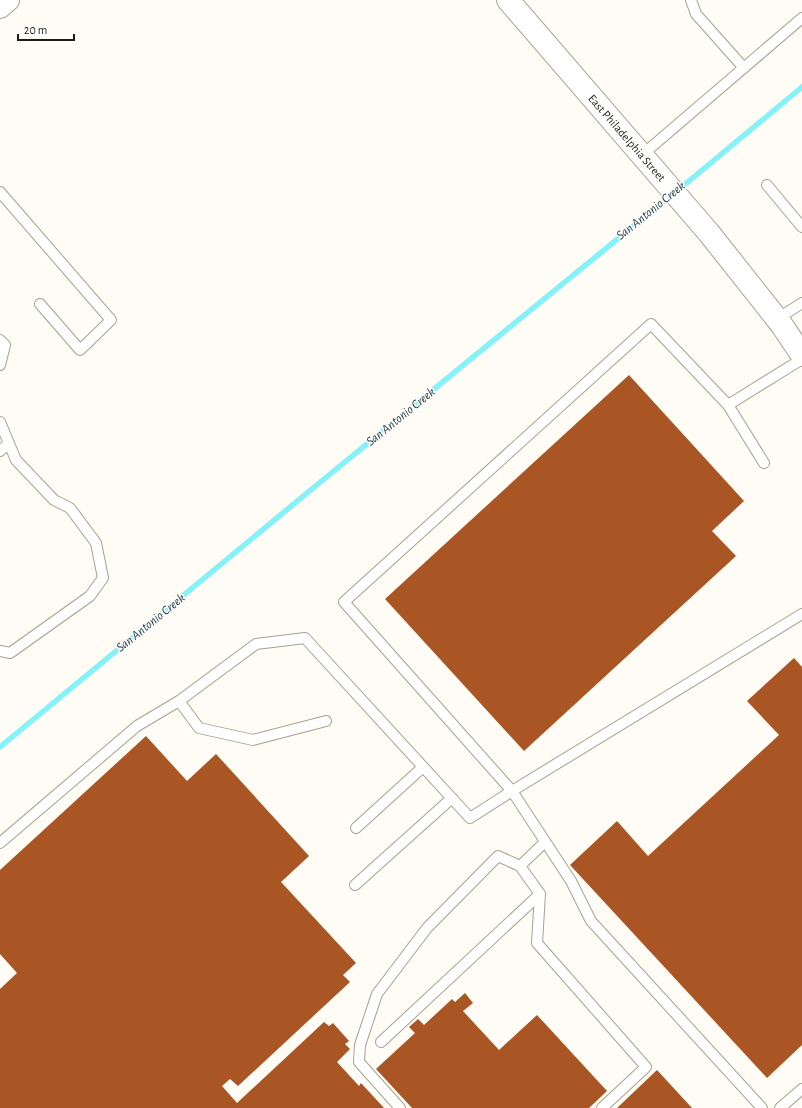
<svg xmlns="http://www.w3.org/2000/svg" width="802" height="1108" font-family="'Alegreya Sans',sans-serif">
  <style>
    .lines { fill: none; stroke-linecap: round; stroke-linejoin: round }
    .stream { stroke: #85f1f9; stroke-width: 5.5 }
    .building { fill: #a95524 }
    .service-casing { stroke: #a6a18f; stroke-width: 12 }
    .tertiary-casing { stroke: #a6a18f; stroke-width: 24 }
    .service { stroke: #fff; stroke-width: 10 }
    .tertiary { stroke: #fff; stroke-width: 22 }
    .labels { text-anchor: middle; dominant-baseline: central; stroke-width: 3; stroke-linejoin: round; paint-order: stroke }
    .street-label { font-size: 12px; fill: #1d1b14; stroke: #fff }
    .water-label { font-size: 13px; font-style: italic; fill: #223b3c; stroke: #fff }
  </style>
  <rect width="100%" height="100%" fill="#fefcf4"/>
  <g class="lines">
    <path class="stream" d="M 677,191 L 802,87
      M 0,747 L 307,493 L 670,196"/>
  </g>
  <path class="building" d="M 629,375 L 744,501 L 712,531 L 736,556 L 524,751 L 385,599 Z
    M 794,658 L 802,667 L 802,1045 L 767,1078 L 570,865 L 617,821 L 648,856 L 779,735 L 747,701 Z
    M 146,736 L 187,781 L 216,754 L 309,856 L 281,882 L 356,963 L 343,975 L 350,982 L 238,1086 L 230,1079 L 222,1086 L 237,1103 L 324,1022 L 329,1026 L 333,1023 L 349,1041 L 345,1044 L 350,1049 L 337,1062 L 359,1086 L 361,1083 L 384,1108 L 0,1108 L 0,989 L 17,973 L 0,954 L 0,870 Z
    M 465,993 L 473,1003 L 463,1011 L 499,1050 L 537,1015 L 607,1091 L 589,1108 L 412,1108 L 376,1069 L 415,1033 L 409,1027 L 418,1019 L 424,1025 L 452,999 L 455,1002 Z
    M 657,1070 L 692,1108 L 617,1108 Z"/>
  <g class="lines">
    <defs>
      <path id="service" d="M 691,0 L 696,14 L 744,68
        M 642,155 L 802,18
        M 767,185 L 802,227
        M 0,192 L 111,320 L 80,350 L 40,304
        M 777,319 L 802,303
        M 0,340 L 5,345 L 0,365
        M 802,359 L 728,405 L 651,324 L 344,602 L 512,791 L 802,614
        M 728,405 L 764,463
        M 0,422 L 16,460 L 54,500 L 70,508 L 96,543 L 103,578 L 90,596 L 10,653 L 0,651
        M 0,451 L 9,443
        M 326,721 L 253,740 L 199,728 L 179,701 L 256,644 L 305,638 L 470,818 L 512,791 L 571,881 L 591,921 L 762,1108
        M 356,828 L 423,767
        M 0,843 L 137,726 L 179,701
        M 355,885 L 452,798
        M 540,894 L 537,943 L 646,1067 L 602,1108
        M 381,1042 L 540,894 L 520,866 L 545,842
        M 400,1108 L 359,1062 L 360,1045 L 377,994 L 427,928 L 498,856 L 520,866
        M 780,1108 L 802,1089"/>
      <path id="tertiary" d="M 508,0 L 709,233 L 781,324 L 802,355
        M 0,7 L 8,0"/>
    </defs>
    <use href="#service" class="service-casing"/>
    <use href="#tertiary" class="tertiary-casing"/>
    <use href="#service" class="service"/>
    <use href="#tertiary" class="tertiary"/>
  </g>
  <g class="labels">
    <g class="street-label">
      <text transform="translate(627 138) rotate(49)">East Philadelphia Street</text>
    </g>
    <g class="water-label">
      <text transform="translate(651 211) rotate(-39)">San Antonio Creek</text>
      <text transform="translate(401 417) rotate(-39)">San Antonio Creek</text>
      <text transform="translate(151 623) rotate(-39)">San Antonio Creek</text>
    </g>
  </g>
  <path d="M18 34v6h56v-6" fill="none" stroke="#1d1b14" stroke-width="2"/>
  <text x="24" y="34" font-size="12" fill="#1d1b14" stroke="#ffffff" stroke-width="3" paint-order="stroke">20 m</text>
</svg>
